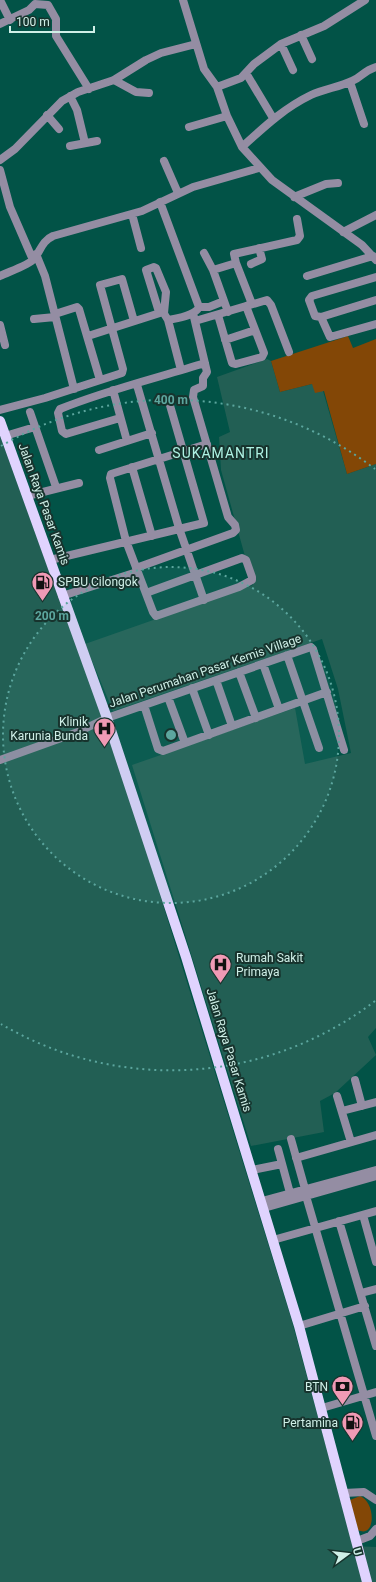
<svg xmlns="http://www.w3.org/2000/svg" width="376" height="1582" font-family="Roboto,sans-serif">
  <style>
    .built { fill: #225f54 }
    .green { fill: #834706 }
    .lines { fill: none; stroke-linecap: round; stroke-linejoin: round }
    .minor { stroke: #948da3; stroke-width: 8 }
    .major { stroke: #e0d3fe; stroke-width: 10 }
    .ring { fill: none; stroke: #5ca69e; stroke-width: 2; stroke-dasharray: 2 4 }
    .labels { text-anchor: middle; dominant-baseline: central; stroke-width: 4; stroke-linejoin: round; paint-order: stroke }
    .street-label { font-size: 12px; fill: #cfefe7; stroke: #17332d }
    .poi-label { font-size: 12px; fill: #cfefe7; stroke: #17332d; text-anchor: end }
    .quarter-label { font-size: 14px; letter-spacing: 1px; fill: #aef2e3; stroke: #17332d }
    .centre { fill: #5ca69e; stroke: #17332d; stroke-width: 2 }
    .ring-label { font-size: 12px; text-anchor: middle; font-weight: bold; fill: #5ca69e; stroke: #17332d; stroke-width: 4; stroke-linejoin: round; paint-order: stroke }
  </style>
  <rect width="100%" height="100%" fill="#025347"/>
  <path class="built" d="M 267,359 L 271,361 L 280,392 L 312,384 L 323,391 L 347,474 L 376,464 L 376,1028 L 368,1037 L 376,1055 L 335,1093 L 320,1101 L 324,1132 L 251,1146 L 132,765 L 295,708 L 305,764 L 351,753 L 338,689 L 322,639 L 113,711 L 85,644 L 253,585 L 221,470 L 219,437 L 230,432 L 217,377 Z
    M 0,436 L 121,769 L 291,1318 L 353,1546 L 376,1547 L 376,1582 L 0,1582 Z"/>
  <path class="green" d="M 348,336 L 353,348 L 376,339 L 376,464 L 347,474 L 324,391 L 315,393 L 312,384 L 280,392 L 271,361 Z
    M 360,1496 C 376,1502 376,1539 358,1530 L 350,1500 Z"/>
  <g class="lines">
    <path class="minor" d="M 0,0 L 10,20
      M 183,0 L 204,69 L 217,87 L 227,116 L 242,147 L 272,180 L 362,245 L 376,260
      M 0,24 L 29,10 L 35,4 L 48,5 L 56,19 L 56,36 L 89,89
      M 301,35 L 312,59
      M 281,44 L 293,70
      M 246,73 L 273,118
      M 114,80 L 136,92 L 149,93
      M 350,82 L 364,124
      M 217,87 L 241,78 L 254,64 L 281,44 L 324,26 L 365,0
      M 70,96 L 77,110 L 85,143
      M 47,115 L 59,129
      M 189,127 L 227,116
      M 70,146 L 97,141
      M 242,147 C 264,127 284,108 311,95 C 324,89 339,87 352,81 C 362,77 363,71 376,67
      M 0,160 L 15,149 L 62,101 L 78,92 L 114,80 L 146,60 L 161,53 L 196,44
      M 164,161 L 178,193
      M 0,170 L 10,207 L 33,260
      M 294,197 L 326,184 L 338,183
      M 160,202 L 199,307 C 195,316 177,318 168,320
      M 132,214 L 141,248
      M 343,232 L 376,215
      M 204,253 L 213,270 L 228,312
      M 36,254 L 45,276 L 74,389
      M 251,264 L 262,259 L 259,248
      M 213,270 L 236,263
      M 0,276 C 8,272 29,265 34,259 C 41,250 42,241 53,236 L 142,211 L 193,187 L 259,168
      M 307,276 L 373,256
      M 376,277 L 312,296 L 309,300 L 315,316 L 321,317 L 330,337 L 376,324
      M 252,304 L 236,263 L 234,254 L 297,240 L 300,236 L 297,219
      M 199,307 L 209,307 L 224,301
      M 159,312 L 146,270 L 154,267 L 156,268 L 166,292 L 164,313
      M 55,314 L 77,307 L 79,309 L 100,380
      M 218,315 L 232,363 L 236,364 L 262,357 L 264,353 L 246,306
      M 321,317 L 376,300
      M 34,319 L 55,317
      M 195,321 L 267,300 L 271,305 L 289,352
      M 0,325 L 5,345
      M 88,336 L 163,312 L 168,320 L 181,370
      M 225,340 L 255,330
      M 137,385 L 179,528 L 204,600
      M 113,390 L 127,441
      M 0,410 L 45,398 L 122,373 L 123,369 L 100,285 L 122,279 L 134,321
      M 30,412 L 56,487
      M 120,418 L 66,434 L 62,431 L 58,413 L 60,409 C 107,390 157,378 205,363
      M 5,436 L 35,427
      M 99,450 L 152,433
      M 132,467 L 152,536
      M 27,496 L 79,483
      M 50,560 L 204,523 L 169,402
      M 136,568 L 233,533 L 236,530 L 235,525 L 228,517 L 193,397 L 194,390 L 203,386 L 203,378 L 207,372 L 193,313
      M 146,593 L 242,558 L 246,560 L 252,577 L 252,580 L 239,587 L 156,616 L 153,612 L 126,541 L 110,478 L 111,474 L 207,444
      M 62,596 L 137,572
      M 287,655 L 319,748
      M 263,664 L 279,709
      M 239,672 L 256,718
      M 216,680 L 232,726
      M 192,688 L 209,735
      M 168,697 L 185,743
      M 144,705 L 158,749 L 163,751 L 327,692
      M 0,760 L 78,732 L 107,718 L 311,647 L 313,649 L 344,750
      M 355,1080 L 362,1106
      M 337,1096 L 351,1142
      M 342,1111 L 376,1102
      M 291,1139 L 305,1189
      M 278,1149 L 290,1193
      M 296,1158 L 376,1135
      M 252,1170 L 282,1164
      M 306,1196 L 376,1436
      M 262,1201 L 376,1170
      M 264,1208 L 376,1176
      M 363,1215 L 376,1262
      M 339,1221 L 376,1346
      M 273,1240 L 376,1211
      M 361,1293 L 376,1289
      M 299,1326 L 365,1306
      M 322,1408 L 376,1392
      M 344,1493 L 364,1492 L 376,1500
      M 357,1541 L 370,1536 L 376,1529"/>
    <path class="major" d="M 0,421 L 107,718 L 186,957 L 299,1326 L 367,1582"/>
  </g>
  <circle cx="171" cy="735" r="168" fill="#5ca69e" fill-opacity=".12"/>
  <g class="ring">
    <circle cx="171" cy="735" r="168"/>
    <path d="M375 1001A335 335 0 0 1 1 1024M1 446A335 335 0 0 1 375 469"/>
  </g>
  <defs>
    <symbol id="fuel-pin" viewBox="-11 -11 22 30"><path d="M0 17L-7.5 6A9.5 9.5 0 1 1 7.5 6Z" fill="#f09ab5" stroke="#17332d"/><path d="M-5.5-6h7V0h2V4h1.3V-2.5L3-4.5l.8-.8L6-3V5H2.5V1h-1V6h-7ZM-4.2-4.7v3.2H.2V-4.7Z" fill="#111"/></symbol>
    <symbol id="hospital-pin" viewBox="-11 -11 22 30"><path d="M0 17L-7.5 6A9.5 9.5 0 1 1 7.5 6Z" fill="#f09ab5" stroke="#17332d"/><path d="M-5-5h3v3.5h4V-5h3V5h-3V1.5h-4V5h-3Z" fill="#111"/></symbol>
    <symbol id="bank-pin" viewBox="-11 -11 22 30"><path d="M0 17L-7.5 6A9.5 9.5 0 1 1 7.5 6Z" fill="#f09ab5" stroke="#17332d"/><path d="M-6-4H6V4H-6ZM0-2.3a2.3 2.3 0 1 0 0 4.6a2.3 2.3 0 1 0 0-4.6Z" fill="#111"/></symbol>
  </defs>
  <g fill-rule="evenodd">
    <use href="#fuel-pin" x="30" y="570" width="25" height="34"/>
    <use href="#hospital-pin" x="92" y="716" width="25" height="34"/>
    <use href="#hospital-pin" x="208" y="952" width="25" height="34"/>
    <use href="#bank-pin" x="330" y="1374" width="25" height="34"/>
    <use href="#fuel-pin" x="340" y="1410" width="25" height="34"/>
  </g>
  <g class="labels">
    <g class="street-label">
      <text transform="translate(44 504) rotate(70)">Jalan Raya Pasar Kamis</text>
      <text transform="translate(205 671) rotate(-19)">Jalan Perumahan Pasar Kemis Village</text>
      <text transform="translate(229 1050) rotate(73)">Jalan Raya Pasar Kamis</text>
    </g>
    <g class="poi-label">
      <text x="58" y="582" text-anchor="start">SPBU Cilongok</text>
      <text x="88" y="722">Klinik<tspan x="88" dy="14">Karunia Bunda</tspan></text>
      <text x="236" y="958" text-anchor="start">Rumah Sakit<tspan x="236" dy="14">Primaya</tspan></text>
      <text x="328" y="1387">BTN</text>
      <text x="338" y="1423">Pertamina</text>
    </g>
    <g class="quarter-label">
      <text x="221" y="453">SUKAMANTRI</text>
    </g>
  </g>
  <circle cx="171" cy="735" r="6" class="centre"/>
  <g class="ring-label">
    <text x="171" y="404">400 m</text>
    <text x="52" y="620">200 m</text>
  </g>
  <g transform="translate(348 1554) rotate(75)" stroke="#17332d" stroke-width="3" paint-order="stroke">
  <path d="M0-3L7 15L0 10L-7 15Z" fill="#cfefe7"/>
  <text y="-6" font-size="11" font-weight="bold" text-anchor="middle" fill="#cfefe7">U</text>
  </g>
  <path d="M10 26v6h84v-6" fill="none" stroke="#cfefe7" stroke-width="2"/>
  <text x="16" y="26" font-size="12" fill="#cfefe7" stroke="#17332d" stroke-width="3" paint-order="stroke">100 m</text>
</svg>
